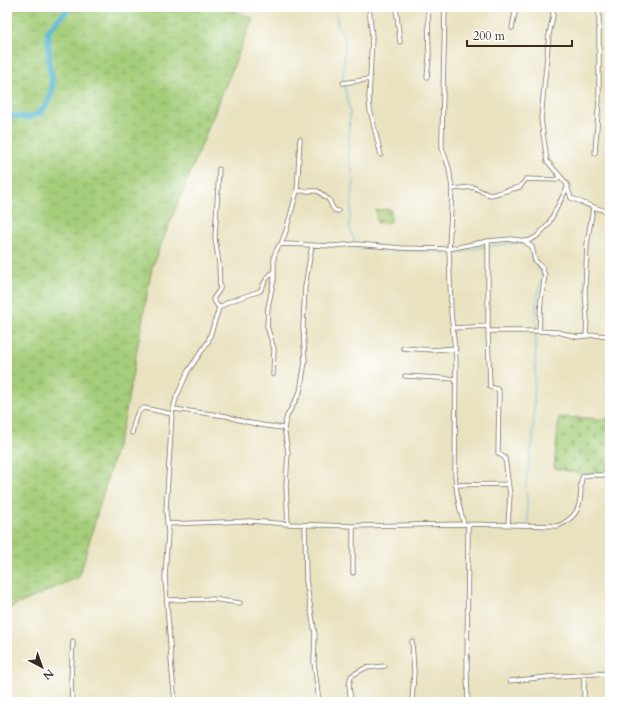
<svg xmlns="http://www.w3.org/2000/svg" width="617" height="709" font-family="Cardo,serif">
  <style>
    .wetland { fill: url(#wetland-marsh); stroke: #707c4c }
    .cemetery { fill: url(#cemetery-stones); stroke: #707c4c }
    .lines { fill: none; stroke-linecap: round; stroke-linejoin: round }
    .stream { stroke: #55b8d3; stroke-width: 1 }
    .river { stroke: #55b8d3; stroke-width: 6 }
    .minor-casing { stroke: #786a57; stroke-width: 5 }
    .minor { stroke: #fff; stroke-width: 3.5 }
  </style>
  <defs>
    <pattern id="wetland-marsh" width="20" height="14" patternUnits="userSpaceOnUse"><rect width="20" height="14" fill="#a5ce7a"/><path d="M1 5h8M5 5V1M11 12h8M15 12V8" fill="none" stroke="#8fb169"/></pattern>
    <pattern id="cemetery-stones" width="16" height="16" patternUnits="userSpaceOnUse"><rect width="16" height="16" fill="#a5ce7a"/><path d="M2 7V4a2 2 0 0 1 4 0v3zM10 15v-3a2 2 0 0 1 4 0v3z" fill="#8fb169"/></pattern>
  </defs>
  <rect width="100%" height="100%" fill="#fff"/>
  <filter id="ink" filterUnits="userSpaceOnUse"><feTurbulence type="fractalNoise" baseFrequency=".025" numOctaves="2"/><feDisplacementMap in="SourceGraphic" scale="8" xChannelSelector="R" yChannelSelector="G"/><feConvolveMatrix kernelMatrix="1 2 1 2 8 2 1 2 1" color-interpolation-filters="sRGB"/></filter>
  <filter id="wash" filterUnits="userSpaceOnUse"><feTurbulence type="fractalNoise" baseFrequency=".012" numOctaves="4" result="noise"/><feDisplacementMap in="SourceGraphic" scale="16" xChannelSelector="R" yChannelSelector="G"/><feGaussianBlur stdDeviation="0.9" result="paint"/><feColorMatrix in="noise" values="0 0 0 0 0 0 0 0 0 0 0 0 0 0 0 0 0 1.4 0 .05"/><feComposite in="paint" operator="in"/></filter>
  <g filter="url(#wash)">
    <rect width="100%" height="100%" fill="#e9e2c0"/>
    <path class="wetland" d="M 7,7 L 225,7 L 253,18 L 152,267 L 124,421 L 79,577 L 7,609 Z"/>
    <path class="cemetery" d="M 391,209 L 391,222 L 377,223 L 376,210 Z
      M 559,417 L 610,419 L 610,474 L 582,474 L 554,468 Z"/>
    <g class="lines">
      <path class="stream" d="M 332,7 L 336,14 L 338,27 L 345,37 L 345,45 L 343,81
        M 344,84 L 350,112 L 348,155 L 354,179 L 349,227 L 355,242
        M 357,246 L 361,249 L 369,249 L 447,252
        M 489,246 L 522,242 L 525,244
        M 530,247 L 532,260 L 539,268 L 542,275 L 536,304 L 536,330
        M 450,253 L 459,253 L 486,246
        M 528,523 L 526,480 L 533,439 L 536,333"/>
      <path class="river" d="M 7,115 L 28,118 L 40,113 L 48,103 L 52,90 L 52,78 L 49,65 L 48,31 L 70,7"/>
    </g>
  </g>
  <g filter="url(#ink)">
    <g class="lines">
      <defs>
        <path id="minor" d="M 369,7 L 372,37 L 369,98 L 370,110 L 381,155
          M 396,7 L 400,42
          M 445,7 L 442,138 L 442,148 L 449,168 L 452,189 L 449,249 L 451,312 L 456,359 L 455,474 C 456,492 459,507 464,524 L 558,526 C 575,518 580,510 581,491 C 581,486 580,481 583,476 L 590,475 L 610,475
          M 553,7 L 553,16 L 549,35 L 541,119 L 547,161 L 566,183 L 571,198 C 584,203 596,209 610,212
          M 512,28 L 516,7
          M 427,77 L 429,57 L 428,7
          M 343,83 L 370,79
          M 595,153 L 599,100 L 599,7
          M 219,169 L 215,238 L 219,264 L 220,289 L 213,299 L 219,308
          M 452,189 L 473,187 L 487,194 L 491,195 L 520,187 L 526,179 L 556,180 L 559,177
          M 297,191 L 318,191 L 329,200 L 334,210 L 338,211
          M 488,241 L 488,331 L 490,387 L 497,389 L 499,391 L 498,453 L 505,458 L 510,495 L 508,525
          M 524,241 L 532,247 L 535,260 L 542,268 L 545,275 L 541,300 L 539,331
          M 281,244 L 286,231 L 297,191 L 300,139
          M 453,328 L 488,326
          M 488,331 L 536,331 L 558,332 L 577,337 L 595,335 L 610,336
          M 586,336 L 587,318 L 585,291 L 587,244 L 593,208
          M 403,348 L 433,350 L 456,348
          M 273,375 L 274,349 L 267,326 L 268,307 L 274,279 L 274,256 L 279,245 L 286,244 L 333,246 L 356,244 L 401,248 L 449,249 L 488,241 L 510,239 L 528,241 L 536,237 L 548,225 L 568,186
          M 405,376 L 456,379
          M 173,409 L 227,416 C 244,423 265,426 284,428
          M 132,433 C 134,424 135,411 144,408 L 172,414
          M 455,485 L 508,484
          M 167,524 L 250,521 L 288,524 L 353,526 L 464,524
          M 288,524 L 286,485 L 288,452 L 284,428 L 287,416 L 300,392 L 305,362 L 303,327 L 305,287 L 312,245
          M 305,525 L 306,581 L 315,634 L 314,662 L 319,702
          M 353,526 L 353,573
          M 167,600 L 212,599 L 240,603
          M 584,674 L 584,702
          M 510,681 L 547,677 L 610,673
          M 72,702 L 71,678 L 73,641
          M 175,702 L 172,672 L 165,577 L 168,533 L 166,510 L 172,414 L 176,398 L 188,371 L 208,342 L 219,308 L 228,302 L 260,291 L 267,278 L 274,271
          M 351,702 L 349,685 L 351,676 L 365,668 L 385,666
          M 412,702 L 414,672 L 412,641
          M 468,702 L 467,675 L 468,524"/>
      </defs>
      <use href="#minor" class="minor-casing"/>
      <use href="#minor" class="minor"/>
    </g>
  </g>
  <rect width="617" height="709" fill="none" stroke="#fff" stroke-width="24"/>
  <g transform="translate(42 667) rotate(139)" stroke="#ffffff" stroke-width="3" paint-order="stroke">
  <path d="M0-3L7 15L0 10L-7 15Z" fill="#3b2a1e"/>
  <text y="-6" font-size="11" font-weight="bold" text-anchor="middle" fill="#3b2a1e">N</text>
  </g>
  <path d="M467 40v6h105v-6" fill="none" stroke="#3b2a1e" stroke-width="2"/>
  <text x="473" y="40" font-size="12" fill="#3b2a1e" stroke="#ffffff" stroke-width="3" paint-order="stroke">200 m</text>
</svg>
